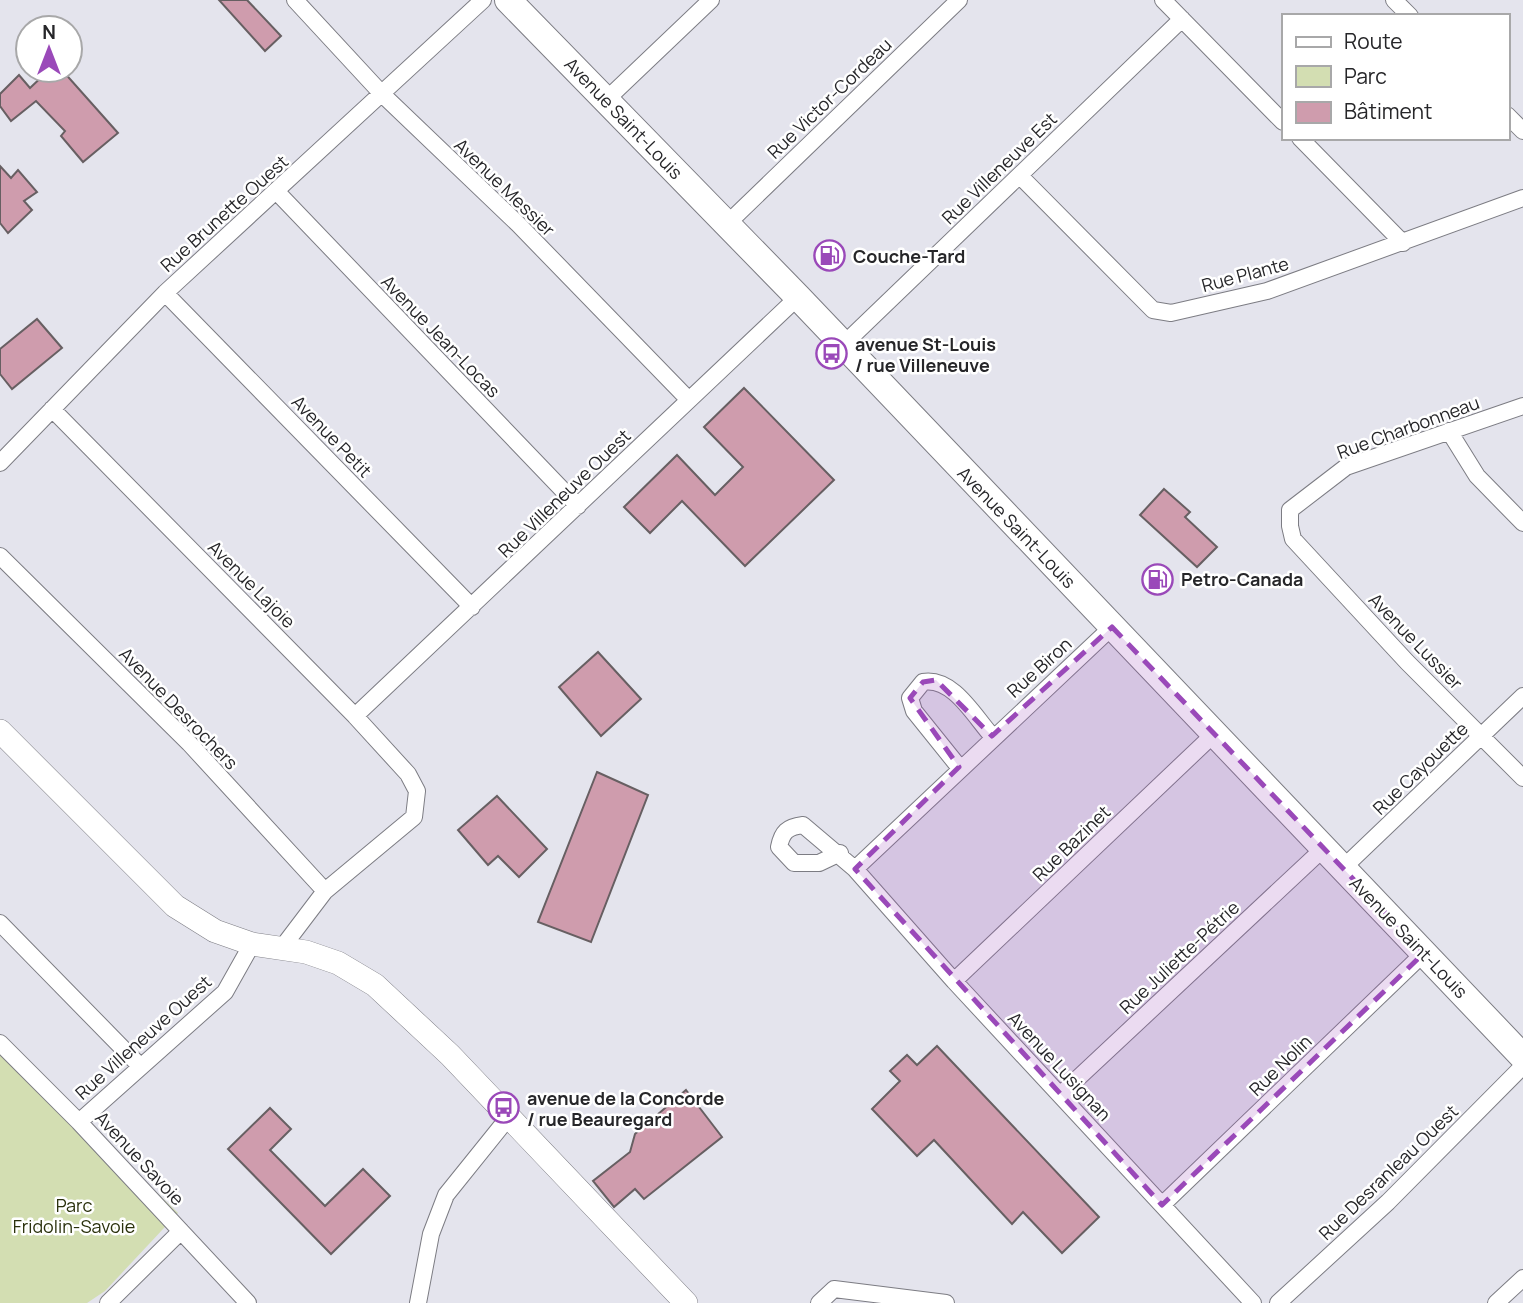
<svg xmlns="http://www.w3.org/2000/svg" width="1523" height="1303" font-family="Manrope,sans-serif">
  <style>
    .green { fill: #d3deb2 }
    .building { fill: #cf9cad; stroke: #675f62; stroke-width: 2 }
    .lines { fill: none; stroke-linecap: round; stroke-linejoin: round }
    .street-casing { stroke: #7c7c83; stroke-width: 18 }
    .secondary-casing { stroke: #7c7c83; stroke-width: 24 }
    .primary-casing { stroke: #7c7c83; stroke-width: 28 }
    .street { stroke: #fff; stroke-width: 16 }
    .secondary { stroke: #fff; stroke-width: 23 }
    .primary { stroke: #fff; stroke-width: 26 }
    .marked { fill: #9a49b9; fill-opacity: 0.2; stroke: #9a49b9; stroke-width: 5; stroke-dasharray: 14 9; stroke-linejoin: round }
    .labels { text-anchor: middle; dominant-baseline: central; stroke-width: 5; stroke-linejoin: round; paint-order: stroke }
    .street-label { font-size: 18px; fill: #262629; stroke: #fff }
    .poi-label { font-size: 18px; font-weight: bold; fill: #262629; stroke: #fff; text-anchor: start }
    .park-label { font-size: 18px; fill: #2a310c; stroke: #fff }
  </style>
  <rect width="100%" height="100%" fill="#e4e4ed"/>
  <path class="green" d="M 0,1040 L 178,1213 L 105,1291 L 87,1303 L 0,1303 Z"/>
  <path class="building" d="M 219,0 L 247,0 L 281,36 L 265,51 Z
    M 49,70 L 62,70 L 118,133 L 83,162 L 61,136 L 65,131 L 36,101 L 11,121 L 0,106 L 0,94 L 19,75 L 30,88 Z
    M 0,166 L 11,178 L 18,170 L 37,192 L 24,201 L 32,210 L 8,233 L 0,223 Z
    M 37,319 L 62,348 L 12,389 L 0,374 L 0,349 Z
    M 744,388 L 834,480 L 745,566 L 682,501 L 650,533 L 624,507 L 677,455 L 715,495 L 743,467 L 704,427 Z
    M 1164,489 L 1190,512 L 1185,517 L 1217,547 L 1197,567 L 1140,515 Z
    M 598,652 L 641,699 L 601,736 L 559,687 Z
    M 597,772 L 648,795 L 591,942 L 538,922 Z
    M 497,796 L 547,849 L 519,877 L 498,856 L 488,865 L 458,830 Z
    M 937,1046 L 1099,1217 L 1062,1253 L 1023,1212 L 1012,1224 L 934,1140 L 917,1156 L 872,1109 L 900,1081 L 890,1071 L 907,1055 L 917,1065 Z
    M 686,1090 L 722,1137 L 644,1199 L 635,1189 L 614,1207 L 593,1181 L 630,1152 L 635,1134 Z
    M 270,1108 L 291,1129 L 270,1150 L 325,1206 L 363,1169 L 390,1196 L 331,1254 L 228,1149 Z"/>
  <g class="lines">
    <defs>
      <path id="street" d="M 295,0 L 382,94 L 518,224 L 689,400
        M 1163,0 L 1283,122
        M 1394,0 L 1410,16
        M 606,100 L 711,0
        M 1507,115 L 1523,131
        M 1300,138 L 1403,243
        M 1020,176 L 1153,310 L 1171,313 L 1267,291 L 1523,198
        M 277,192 L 578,506
        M 727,224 L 959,0
        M 165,293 L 472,607
        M 843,345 L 1182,19
        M 1523,406 L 1346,467 L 1290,510 L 1290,526 L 1293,539 L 1407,662 L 1523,778
        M 52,409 L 355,716 L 408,774 L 417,791 L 414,817 L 325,891 L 281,949
        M 1449,431 L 1477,476 L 1523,523
        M 0,463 L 165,293 L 483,0
        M 0,556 L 189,743 L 325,891
        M 355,716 L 798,297
        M 959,767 L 914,711 L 910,698 L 923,682 C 953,677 974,716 992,736
        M 840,853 L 819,863 L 794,863 L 779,847 C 782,832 787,827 803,825 L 855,869 L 954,981 L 1253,1303
        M 1343,868 L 1523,696
        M 855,869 L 1112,627
        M 0,923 L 140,1066
        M 954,981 L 1214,734
        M 0,1043 L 79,1122 L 248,1303
        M 1061,1094 L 1324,848
        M 79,1122 L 225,992 L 252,944
        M 1162,1205 L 1424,953
        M 108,1303 L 181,1231
        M 418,1303 L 431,1234 L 446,1195 L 508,1118
        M 819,1303 L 834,1289 L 946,1303
        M 1278,1303 L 1388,1202 L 1523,1066
        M 1496,1303 L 1523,1278"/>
      <path id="secondary" d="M 0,731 L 175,906 L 215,931 L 252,944 L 306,952 L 338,963 L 375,985 L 450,1055 L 686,1303"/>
      <path id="primary" d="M 508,0 L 798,297 L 1523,1057"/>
    </defs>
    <use href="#street" class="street-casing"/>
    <use href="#secondary" class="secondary-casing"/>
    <use href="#primary" class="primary-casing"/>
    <use href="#street" class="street"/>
    <use href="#secondary" class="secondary"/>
    <use href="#primary" class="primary"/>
  </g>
  <path class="marked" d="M 1112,627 L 1424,953 L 1162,1205 L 855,869 L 959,767 L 910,698 L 923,682 L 936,680 L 992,736 Z"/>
  <defs>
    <symbol id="fuel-ring" viewBox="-11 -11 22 22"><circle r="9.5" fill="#fff" stroke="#9a49b9" stroke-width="1.5"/><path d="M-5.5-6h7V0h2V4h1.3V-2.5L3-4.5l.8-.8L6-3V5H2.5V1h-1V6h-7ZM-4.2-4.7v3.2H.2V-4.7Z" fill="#9a49b9"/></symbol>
    <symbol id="bus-ring" viewBox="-11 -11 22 22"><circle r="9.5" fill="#fff" stroke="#9a49b9" stroke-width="1.5"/><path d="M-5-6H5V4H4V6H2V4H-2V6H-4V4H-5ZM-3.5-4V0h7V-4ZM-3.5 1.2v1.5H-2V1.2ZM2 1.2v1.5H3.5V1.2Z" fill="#9a49b9"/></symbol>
  </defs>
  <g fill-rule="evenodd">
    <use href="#fuel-ring" x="812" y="238" width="35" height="35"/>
    <use href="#bus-ring" x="814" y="336" width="35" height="35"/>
    <use href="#fuel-ring" x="1140" y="562" width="35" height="35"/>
    <use href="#bus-ring" x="486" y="1090" width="35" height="35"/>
  </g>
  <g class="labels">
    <g class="street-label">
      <text transform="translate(829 98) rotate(-44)">Rue Victor-Cordeau</text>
      <text transform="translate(624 118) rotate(46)">Avenue Saint-Louis</text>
      <text transform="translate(999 168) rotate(-44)">Rue Villeneuve Est</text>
      <text transform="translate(505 187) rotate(44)">Avenue Messier</text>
      <text transform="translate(224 213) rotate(-42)">Rue Brunette Ouest</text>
      <text transform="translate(1245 274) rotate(-15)">Rue Plante</text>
      <text transform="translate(441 336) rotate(46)">Avenue Jean-Locas</text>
      <text transform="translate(1408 427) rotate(-20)">Rue Charbonneau</text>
      <text transform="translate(332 436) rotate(46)">Avenue Petit</text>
      <text transform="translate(564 493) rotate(-44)">Rue Villeneuve Ouest</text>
      <text transform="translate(1017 527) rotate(46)">Avenue Saint-Louis</text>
      <text transform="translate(252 584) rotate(45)">Avenue Lajoie</text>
      <text transform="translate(1416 641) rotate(46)">Avenue Lussier</text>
      <text transform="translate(1039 667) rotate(-42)">Rue Biron</text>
      <text transform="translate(179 708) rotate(46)">Avenue Desrochers</text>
      <text transform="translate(1420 768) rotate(-44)">Rue Cayouette</text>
      <text transform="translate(1071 843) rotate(-44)">Rue Bazinet</text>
      <text transform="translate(1409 937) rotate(46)">Avenue Saint-Louis</text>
      <text transform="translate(1179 957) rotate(-43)">Rue Juliette-Pétrie</text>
      <text transform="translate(143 1037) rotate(-42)">Rue Villeneuve Ouest</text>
      <text transform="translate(1280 1065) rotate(-44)">Rue Nolin</text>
      <text transform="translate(1060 1066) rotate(47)">Avenue Lusignan</text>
      <text transform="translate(140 1158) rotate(47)">Avenue Savoie</text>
      <text transform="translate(1388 1172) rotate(-44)">Rue Desranleau Ouest</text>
    </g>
    <g class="poi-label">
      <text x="853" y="256">Couche-Tard</text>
      <text x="855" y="344">avenue St-Louis<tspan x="855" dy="21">/ rue Villeneuve</tspan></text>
      <text x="1181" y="579">Petro-Canada</text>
      <text x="527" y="1098">avenue de la Concorde<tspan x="527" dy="21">/ rue Beauregard</tspan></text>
    </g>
    <g class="park-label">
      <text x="74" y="1205">Parc<tspan x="74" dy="21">Fridolin-Savoie</tspan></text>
    </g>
  </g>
  <rect x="1282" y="14" width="228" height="126" fill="#ffffff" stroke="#a8a8a9" stroke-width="2"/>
  <rect x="1296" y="37" width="35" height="10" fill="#ffffff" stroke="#a8a8a9" stroke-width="2"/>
  <text x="1344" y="49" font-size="21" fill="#262629">Route</text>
  <rect x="1296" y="66" width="35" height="21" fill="#d3deb2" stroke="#a8a8a9" stroke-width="2"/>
  <text x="1344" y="84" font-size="21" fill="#262629">Parc</text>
  <rect x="1296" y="102" width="35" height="21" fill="#cf9cad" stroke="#a8a8a9" stroke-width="2"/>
  <text x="1344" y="119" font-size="21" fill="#262629">Bâtiment</text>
  <g transform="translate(49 49)"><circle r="33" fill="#ffffff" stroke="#a8a8a9" stroke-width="2"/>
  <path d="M0-5L12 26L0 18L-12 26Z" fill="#9a49b9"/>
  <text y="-10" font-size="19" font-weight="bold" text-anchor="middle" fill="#262629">N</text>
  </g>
</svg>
